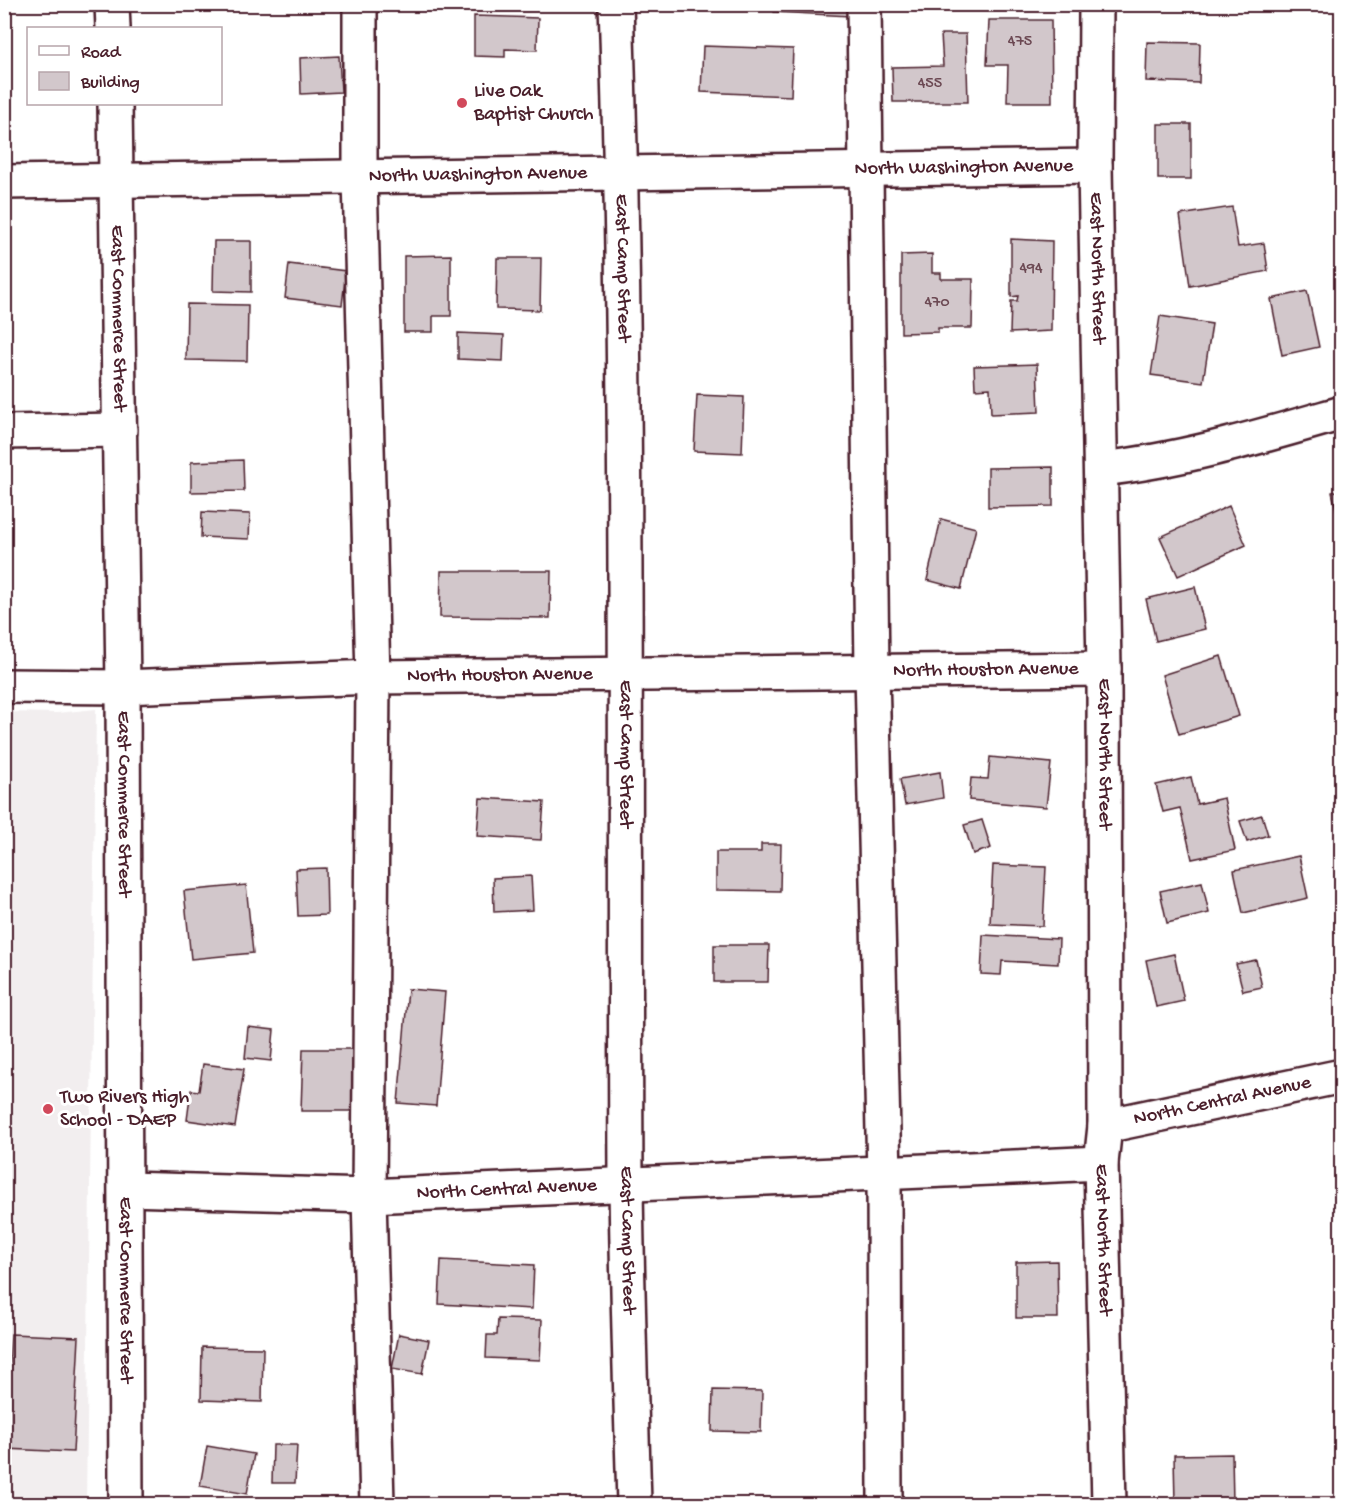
<svg xmlns="http://www.w3.org/2000/svg" width="1346" height="1509" font-family="'Gochi Hand',sans-serif">
  <style>
    .built { fill: #f2eeef }
    .building { fill: #d2c7cb; stroke: #4a1f2b; stroke-width: 1.5 }
    .lines { fill: none; stroke-linecap: round; stroke-linejoin: round }
    .minor-casing { stroke: #4a1f2b; stroke-width: 38 }
    .minor { stroke: #fff; stroke-width: 33 }
    .poi-dot { fill: #d1495b; stroke: #fff; stroke-width: 2 }
    .labels { text-anchor: middle; dominant-baseline: central; stroke-width: 6; stroke-linejoin: round; paint-order: stroke }
    .number-label { font-size: 16px; fill: #6c4953 }
    .poi-label { font-size: 20px; fill: #4a1f2b; stroke: #fff; text-anchor: start }
    .street-label { font-size: 20px; fill: #4a1f2b; stroke: #fff }
  </style>
  <rect width="100%" height="100%" fill="#fff"/>
  <filter id="ink" filterUnits="userSpaceOnUse"><feTurbulence type="fractalNoise" baseFrequency=".0167" numOctaves="2"/><feDisplacementMap in="SourceGraphic" scale="12" xChannelSelector="R" yChannelSelector="G"/><feConvolveMatrix kernelMatrix="1 2 1 2 8 2 1 2 1" color-interpolation-filters="sRGB"/></filter>
  <g filter="url(#ink)">
    <path class="built" d="M 96,709 L 86,1504 L 5,1504 L 5,712 L 57,713 Z"/>
    <path class="building" d="M 774,4 L 850,4 L 850,16 L 774,12 Z
      M 474,16 L 538,18 L 537,50 L 505,49 L 505,57 L 474,56 Z
      M 989,20 L 1051,20 L 1052,102 L 1007,102 L 1008,65 L 987,65 Z
      M 941,34 L 966,34 L 968,102 L 893,102 L 892,67 L 943,66 Z
      M 1147,42 L 1200,43 L 1199,83 L 1146,81 Z
      M 703,46 L 793,49 L 791,96 L 701,92 Z
      M 339,56 L 341,92 L 301,94 L 300,58 Z
      M 1158,124 L 1191,124 L 1191,179 L 1158,179 Z
      M 1232,207 L 1238,247 L 1264,243 L 1268,271 L 1190,286 L 1180,215 Z
      M 1011,239 L 1052,241 L 1051,331 L 1010,333 L 1011,301 L 1017,301 L 1018,296 L 1011,297 Z
      M 214,241 L 251,241 L 251,292 L 213,291 Z
      M 932,254 L 932,273 L 941,273 L 941,279 L 973,279 L 972,328 L 938,328 L 938,332 L 901,333 L 901,255 Z
      M 451,255 L 451,316 L 433,316 L 433,332 L 404,332 L 404,256 Z
      M 497,258 L 541,258 L 540,310 L 496,309 Z
      M 289,264 L 346,271 L 342,305 L 285,298 Z
      M 1307,291 L 1319,347 L 1282,355 L 1271,299 Z
      M 187,304 L 248,305 L 247,361 L 186,360 Z
      M 1160,316 L 1212,324 L 1203,382 L 1151,375 Z
      M 458,333 L 504,335 L 503,361 L 458,359 Z
      M 1037,364 L 1039,412 L 991,414 L 990,388 L 975,389 L 974,366 Z
      M 697,395 L 744,397 L 742,453 L 694,451 Z
      M 243,460 L 244,491 L 191,492 L 191,462 Z
      M 1053,467 L 1053,506 L 988,507 L 988,468 Z
      M 1342,490 L 1342,535 L 1332,492 Z
      M 1229,506 L 1246,545 L 1178,576 L 1160,537 Z
      M 202,512 L 250,514 L 249,539 L 201,537 Z
      M 941,519 L 976,528 L 961,589 L 927,580 Z
      M 441,571 L 551,571 L 550,618 L 440,617 Z
      M 1195,587 L 1205,629 L 1156,641 L 1146,599 Z
      M 1221,656 L 1239,716 L 1179,734 L 1162,675 Z
      M 990,757 L 1051,763 L 1046,807 L 969,800 L 971,778 L 988,779 Z
      M 940,772 L 943,798 L 905,805 L 900,779 Z
      M 1191,777 L 1197,804 L 1224,798 L 1235,850 L 1192,859 L 1180,808 L 1163,812 L 1156,785 Z
      M 480,798 L 544,802 L 541,840 L 477,836 Z
      M 1262,815 L 1268,835 L 1247,842 L 1240,821 Z
      M 982,820 L 991,848 L 973,854 L 964,825 Z
      M 761,844 L 781,844 L 780,891 L 716,890 L 716,852 L 761,852 Z
      M 1299,856 L 1308,898 L 1243,913 L 1234,870 Z
      M 993,865 L 1046,867 L 1043,926 L 990,924 Z
      M 326,868 L 327,915 L 298,916 L 296,869 Z
      M 531,876 L 533,910 L 494,912 L 493,878 Z
      M 1202,882 L 1209,913 L 1167,923 L 1160,891 Z
      M 246,885 L 253,953 L 191,959 L 184,891 Z
      M 983,935 L 1059,939 L 1058,964 L 1002,961 L 1001,975 L 981,974 Z
      M 714,945 L 769,945 L 768,982 L 714,982 Z
      M 1174,954 L 1184,1001 L 1156,1007 L 1146,960 Z
      M 1256,960 L 1262,987 L 1243,991 L 1236,964 Z
      M 408,989 L 445,992 L 436,1106 L 398,1103 Z
      M 248,1027 L 274,1030 L 271,1061 L 245,1058 Z
      M 303,1049 L 353,1049 L 352,1111 L 301,1111 Z
      M 203,1064 L 244,1069 L 235,1127 L 187,1120 L 191,1090 L 199,1091 Z
      M 441,1260 L 534,1265 L 532,1309 L 439,1304 Z
      M 1057,1261 L 1058,1318 L 1016,1318 L 1016,1262 Z
      M 498,1319 L 542,1320 L 540,1360 L 486,1358 L 487,1335 L 497,1335 Z
      M 11,1334 L 79,1337 L 73,1452 L 5,1449 Z
      M 399,1334 L 429,1340 L 422,1374 L 392,1369 Z
      M 202,1347 L 263,1348 L 262,1402 L 201,1400 Z
      M 713,1390 L 762,1391 L 761,1432 L 712,1431 Z
      M 273,1445 L 297,1445 L 295,1483 L 272,1483 Z
      M 207,1446 L 254,1454 L 247,1494 L 200,1486 Z
      M 1232,1454 L 1233,1504 L 1175,1504 L 1174,1455 Z"/>
    <g class="lines">
      <defs>
        <g id="minor">
          <path d="M 112,4 L 113,28"/>
          <path d="M 360,4 L 360,178 L 373,677 L 369,1196 L 377,1504"/>
          <path id="s1" d="M 616,4 C 629,396 624,788 626,1180 C 627,1288 631,1397 634,1504"/>
          <path d="M 864,4 L 872,672 L 884,1174 L 885,1504"/>
          <path id="s2" d="M 1096,4 L 1095,166 L 1104,669 L 1105,1126 L 1101,1163 L 1109,1504"/>
          <path id="s3" d="M 115,104 L 123,687 L 126,1504"/>
          <path id="s4" d="M 4,182 L 1095,166"/>
          <path d="M 4,432 L 120,430"/>
          <path d="M 1101,469 C 1183,460 1262,436 1342,413"/>
          <path id="s5" d="M 4,686 L 123,687 L 373,677 L 1104,669"/>
          <path id="s6" d="M 1105,1126 L 1342,1076"/>
          <path id="s7" d="M 127,1189 L 369,1196 L 1101,1163"/>
        </g>
      </defs>
      <use href="#minor" class="minor-casing"/>
      <use href="#minor" class="minor"/>
    </g>
  </g>
  <g class="poi-dot">
    <circle cx="462" cy="103" r="6"/>
    <circle cx="48" cy="1109" r="6"/>
  </g>
  <g class="labels">
    <g class="number-label">
      <text x="1020" y="42">475</text>
      <text x="930" y="84">455</text>
      <text x="1031" y="269">494</text>
      <text x="937" y="303">470</text>
    </g>
    <g class="poi-label">
      <text x="474" y="92">Live Oak<tspan x="474" dy="23">Baptist Church</tspan></text>
      <text x="60" y="1098">Two Rivers High<tspan x="60" dy="23">School - DAEP</tspan></text>
    </g>
    <g class="street-label">
      <text stroke="none"><textPath href="#s4" startOffset="960">North Washington Avenue</textPath></text>
      <text stroke="none"><textPath href="#s4" startOffset="474">North Washington Avenue</textPath></text>
      <text stroke="none"><textPath href="#s1" startOffset="264">East Camp Street</textPath></text>
      <text stroke="none"><textPath href="#s2" startOffset="264">East North Street</textPath></text>
      <text stroke="none"><textPath href="#s3" startOffset="214">East Commerce Street</textPath></text>
      <text stroke="none"><textPath href="#s5" startOffset="982">North Houston Avenue</textPath></text>
      <text stroke="none"><textPath href="#s5" startOffset="496">North Houston Avenue</textPath></text>
      <text stroke="none"><textPath href="#s1" startOffset="750">East Camp Street</textPath></text>
      <text stroke="none"><textPath href="#s2" startOffset="750">East North Street</textPath></text>
      <text stroke="none"><textPath href="#s3" startOffset="700">East Commerce Street</textPath></text>
      <text stroke="none"><textPath href="#s6" startOffset="120">North Central Avenue</textPath></text>
      <text stroke="none"><textPath href="#s7" startOffset="380">North Central Avenue</textPath></text>
      <text stroke="none"><textPath href="#s1" startOffset="1236">East Camp Street</textPath></text>
      <text stroke="none"><textPath href="#s2" startOffset="1236">East North Street</textPath></text>
      <text stroke="none"><textPath href="#s3" startOffset="1186">East Commerce Street</textPath></text>
    </g>
  </g>
  <rect width="1346" height="1509" fill="none" stroke="#fff" stroke-width="24"/>
  <rect x="12" y="12" width="1322" height="1485" fill="none" stroke="#4a1f2b" stroke-width="2" filter="url(#ink)"/>
  <rect x="27" y="27" width="195" height="78" fill="#ffffff" stroke="#b7a5aa" stroke-width="1.5"/>
  <rect x="39" y="46" width="30" height="9" fill="#ffffff" stroke="#b7a5aa" stroke-width="1.5"/>
  <text x="81" y="57" font-size="18" fill="#4a1f2b">Road</text>
  <rect x="39" y="72" width="30" height="18" fill="#d2c7cb" stroke="#b7a5aa" stroke-width="1.5"/>
  <text x="81" y="87" font-size="18" fill="#4a1f2b">Building</text>
</svg>
